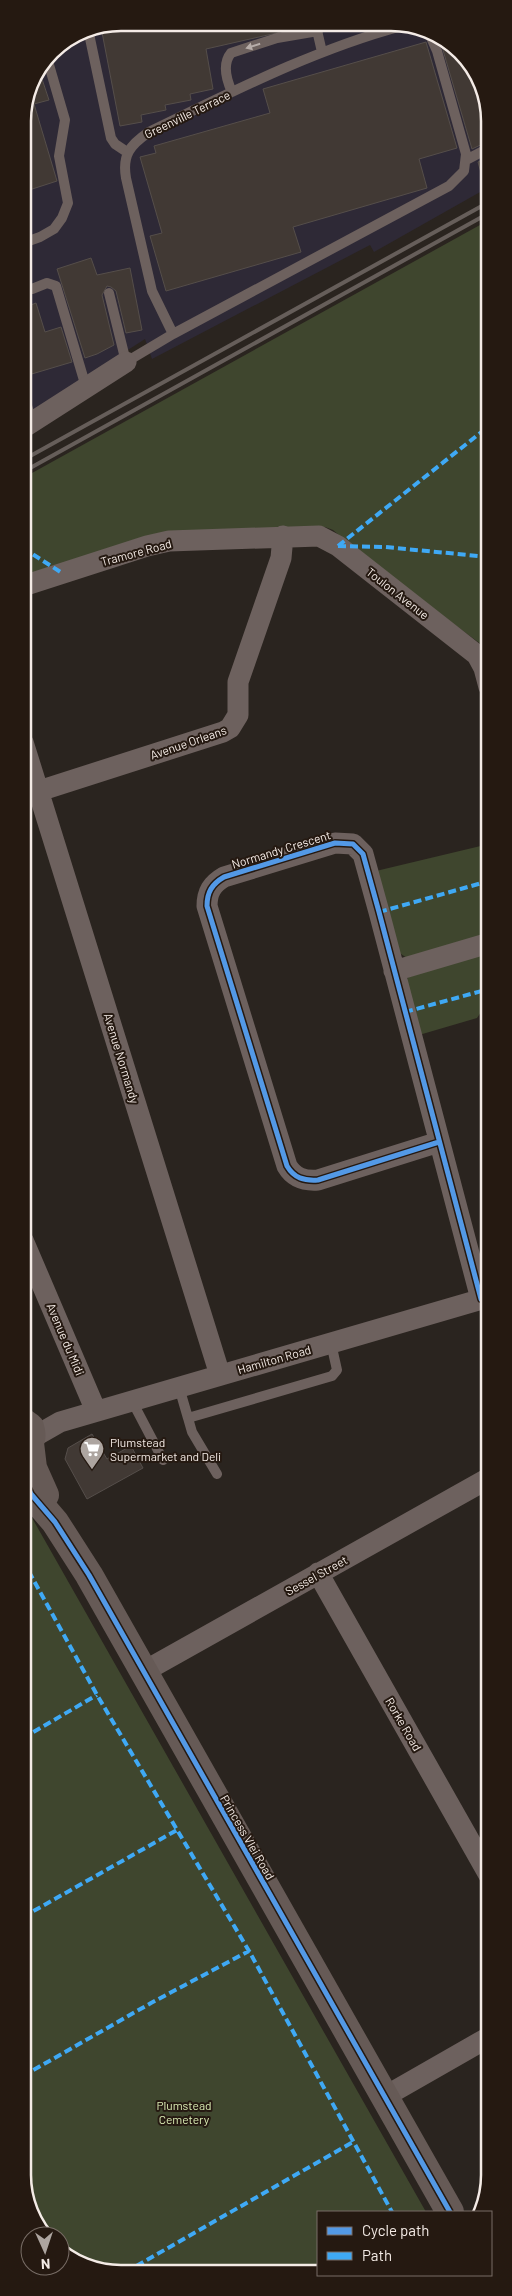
<svg xmlns="http://www.w3.org/2000/svg" width="512" height="2296" font-family="Barlow,sans-serif">
  <style>
    .industrial { fill: #2e2936 }
    .green { fill: #3f462e }
    .building { fill: #413934; stroke: #554e4a }
    .lines { fill: none; stroke-linecap: round; stroke-linejoin: round }
    .lane { stroke: #6d615e; stroke-width: 10 }
    .street { stroke: #6d615e; stroke-width: 21 }
    .secondary { stroke: #665a56; stroke-width: 28 }
    .rail { stroke: #665e5a; stroke-width: 4 }
    .quiet { stroke: #3fa9f5; stroke-width: 4; stroke-dasharray: 8 4; stroke-linecap: butt }
    .cycleway-casing { stroke: #251911; stroke-width: 8 }
    .cycleway { stroke: #5399e6; stroke-width: 5 }
    .oneway { fill: #b7ada9 }
    .labels { text-anchor: middle; dominant-baseline: central; stroke-width: 4; stroke-linejoin: round; paint-order: stroke }
    .street-label { font-size: 12px; fill: #f4ebe6; stroke: #251911 }
    .poi-label { font-size: 12px; fill: #f4ebe6; stroke: #251911; text-anchor: start }
    .park-label { font-size: 12px; fill: #daecb4; stroke: #251911 }
    .rim { fill: none; stroke: #f4ebe6; stroke-width: 2.5 }
  </style>
  <rect width="100%" height="100%" fill="#2a241f"/>
  <path class="industrial" d="M 121,23 L 416,26 L 465,56 L 489,109 L 489,187 L 374,252 L 370,245 L 152,359 L 145,339 L 23,417 L 23,115 L 30,83 L 52,51 L 84,30 Z"/>
  <path class="green" d="M 489,220 L 489,650 L 379,569 L 333,530 L 325,527 L 288,527 L 23,578 L 23,478 Z
    M 489,844 L 489,935 L 407,958 L 398,952 L 376,871 Z
    M 489,950 L 489,1000 L 477,1018 L 419,1035 L 406,983 L 408,977 Z
    M 23,1502 L 426,2212 L 318,2212 L 318,2272 L 102,2272 L 60,2248 L 60,2236 L 45,2236 L 23,2187 Z"/>
  <path class="building" d="M 121,22 L 302,25 L 303,27 L 206,49 L 213,89 L 190,94 L 191,100 L 165,105 L 166,110 L 141,115 L 142,122 L 120,126 L 101,27 Z
    M 440,40 L 465,56 L 489,109 L 489,141 L 472,149 Z
    M 426,42 L 457,148 L 419,159 L 427,188 L 293,227 L 301,252 L 166,291 L 150,236 L 162,233 L 140,157 L 156,153 L 154,146 L 270,113 L 263,89 Z
    M 39,70 L 49,100 L 34,104 L 57,181 L 23,192 L 23,115 L 30,83 Z
    M 489,156 L 489,186 L 485,187 L 478,162 Z
    M 91,258 L 97,275 L 130,268 L 142,330 L 126,333 L 116,291 L 111,287 L 107,286 L 102,295 L 114,345 L 97,354 L 85,358 L 57,269 Z
    M 36,303 L 45,332 L 61,327 L 72,362 L 25,376 L 23,368 L 23,308 Z
    M 92,1434 L 107,1459 L 131,1446 L 143,1468 L 87,1499 L 65,1459 L 68,1448 Z"/>
  <g class="lines">
    <path class="lane" d="M 316,26 L 322,52
      M 88,29 L 111,138 L 115,144 L 127,152
      M 232,92 C 227,81 222,64 231,53 L 277,38 L 318,31
      M 466,160 L 489,148
      M 23,243 L 40,237 L 54,229 L 62,218 L 68,203 L 59,156 L 65,120 L 47,58
      M 32,289 L 47,283 L 56,286 L 86,387
      M 109,293 L 126,362 L 173,334 L 449,186 L 464,171 L 466,154 L 437,51 L 429,33
      M 173,334 L 152,291 L 126,178 C 122,155 130,145 149,132 C 232,92 313,50 402,26
      M 23,392 L 32,423
      M 179,1387 L 188,1418 L 332,1376 L 337,1370 L 331,1343
      M 132,1401 L 163,1460
      M 188,1418 L 192,1432 L 217,1474"/>
    <path class="street" d="M 23,428 L 126,362
      M 23,586 L 147,546 L 169,541 L 319,536 L 338,546 L 477,655 L 484,668 L 489,687
      M 23,742 L 220,1375
      M 39,791 L 223,732 L 230,728 L 238,715 L 238,682 L 281,558 L 283,536
      M 394,971 L 489,943
      M 439,1142 L 318,1180 C 304,1181 294,1178 287,1166 L 207,906 C 207,892 212,884 224,877 L 335,843 L 353,844 L 363,854 L 379,912 L 481,1299
      M 23,1240 L 96,1411
      M 32,1438 L 60,1422 L 489,1297
      M 318,1573 L 489,1875
      M 143,1672 L 489,1478
      M 384,2097 L 489,2037"/>
    <path class="secondary" d="M 23,1422 L 30,1427 C 33,1436 32,1444 23,1448
      M 30,1443 L 33,1468 L 45,1495
      M 23,1477 L 31,1494 L 55,1522 L 89,1575 L 450,2212"/>
    <path class="rail" d="M 23,460 L 489,202
      M 23,472 L 489,213"/>
    <path class="quiet" d="M 338,546 L 489,426
      M 338,546 L 385,547 L 489,557
      M 23,548 L 62,573
      M 379,912 L 489,881
      M 405,1012 L 489,989
      M 23,1561 L 97,1695 L 249,1951 L 392,2212
      M 23,1738 L 97,1695
      M 23,1917 L 177,1830
      M 23,2076 L 151,2003 L 249,1951
      M 126,2272 L 353,2142"/>
    <defs>
      <path id="cycleway" d="M 439,1142 L 318,1180 C 304,1181 294,1178 287,1166 L 207,906 C 207,892 212,884 224,877 L 335,843 L 353,844 L 363,854 L 379,912 L 481,1299
        M 23,1477 L 31,1494 L 55,1522 L 89,1575 L 450,2212"/>
    </defs>
    <use href="#cycleway" class="cycleway-casing"/>
    <use href="#cycleway" class="cycleway"/>
  </g>
  <defs><path id="oneway-solid" d="M-6-.8H1V-3.2L6.5 0L1 3.2V.8H-6Z" transform="scale(1.25)"/></defs>
  <use class="oneway" href="#oneway-solid" transform="translate(253 46) rotate(163)"/>
  <defs>
    <symbol id="supermarket-pin" viewBox="-11 -11 22 30"><path d="M0 17L-7.5 6A9.5 9.5 0 1 1 7.5 6Z" fill="#ada5a0" stroke="#251911"/><path d="M-6-5.5h2.5l.6 2H6L4.5 2H-2.5L-4.4-4H-6ZM-1.5 3.2a1.3 1.3 0 1 0 .1 0ZM3 3.2a1.3 1.3 0 1 0 .1 0Z" fill="#fff"/></symbol>
  </defs>
  <g fill-rule="evenodd">
    <use href="#supermarket-pin" x="78" y="1435" width="28" height="38"/>
  </g>
  <g class="labels">
    <g class="street-label">
      <text transform="translate(187 114) rotate(-26)">Greenville Terrace</text>
      <text transform="translate(136 552) rotate(-15)">Tramore Road</text>
      <text transform="translate(398 593) rotate(38)">Toulon Avenue</text>
      <text transform="translate(188 742) rotate(-19)">Avenue Orleans</text>
      <text transform="translate(281 849) rotate(-17)">Normandy Crescent</text>
      <text transform="translate(122 1058) rotate(73)">Avenue Normandy</text>
      <text transform="translate(66 1339) rotate(67)">Avenue du Midi</text>
      <text transform="translate(274 1359) rotate(-16)">Hamilton Road</text>
      <text transform="translate(316 1575) rotate(-29)">Sessel Street</text>
      <text transform="translate(404 1724) rotate(60)">Rorke Road</text>
      <text transform="translate(248 1837) rotate(60)">Princess Vlei Road</text>
    </g>
    <g class="poi-label">
      <text x="110" y="1442">Plumstead<tspan x="110" dy="14">Supermarket and Deli</tspan></text>
    </g>
    <g class="park-label">
      <text x="184" y="2105">Plumstead<tspan x="184" dy="14">Cemetery</tspan></text>
    </g>
  </g>
  <path d="M0 0H512V2296H0ZM121 31H391A90 90 0 0 1 481 121V2175A90 90 0 0 1 391 2265H121A90 90 0 0 1 31 2175V121A90 90 0 0 1 121 31Z" fill="#251911" fill-rule="evenodd"/>
  <path class="rim" d="M121 31H391A90 90 0 0 1 481 121V2175A90 90 0 0 1 391 2265H121A90 90 0 0 1 31 2175V121A90 90 0 0 1 121 31Z"/>
  <rect x="317" y="2211" width="175" height="65" fill="#251911" stroke="#786d66"/>
  <rect x="327" y="2227" width="25" height="8" fill="#5399e6" stroke="#786d66"/>
  <text x="362" y="2236" font-size="15" fill="#f4ebe6">Cycle path</text>
  <rect x="327" y="2252" width="25" height="8" fill="#3fa9f5" stroke="#786d66"/>
  <text x="362" y="2261" font-size="15" fill="#f4ebe6">Path</text>
  <g transform="translate(45 2251) rotate(177)"><circle r="24" fill="#251911" stroke="#786d66"/>
  <path d="M0-4L9 19L0 12L-9 19Z" fill="#ada5a0"/>
  <text y="-8" font-size="14" font-weight="bold" text-anchor="middle" fill="#f4ebe6">N</text>
  </g>
</svg>
